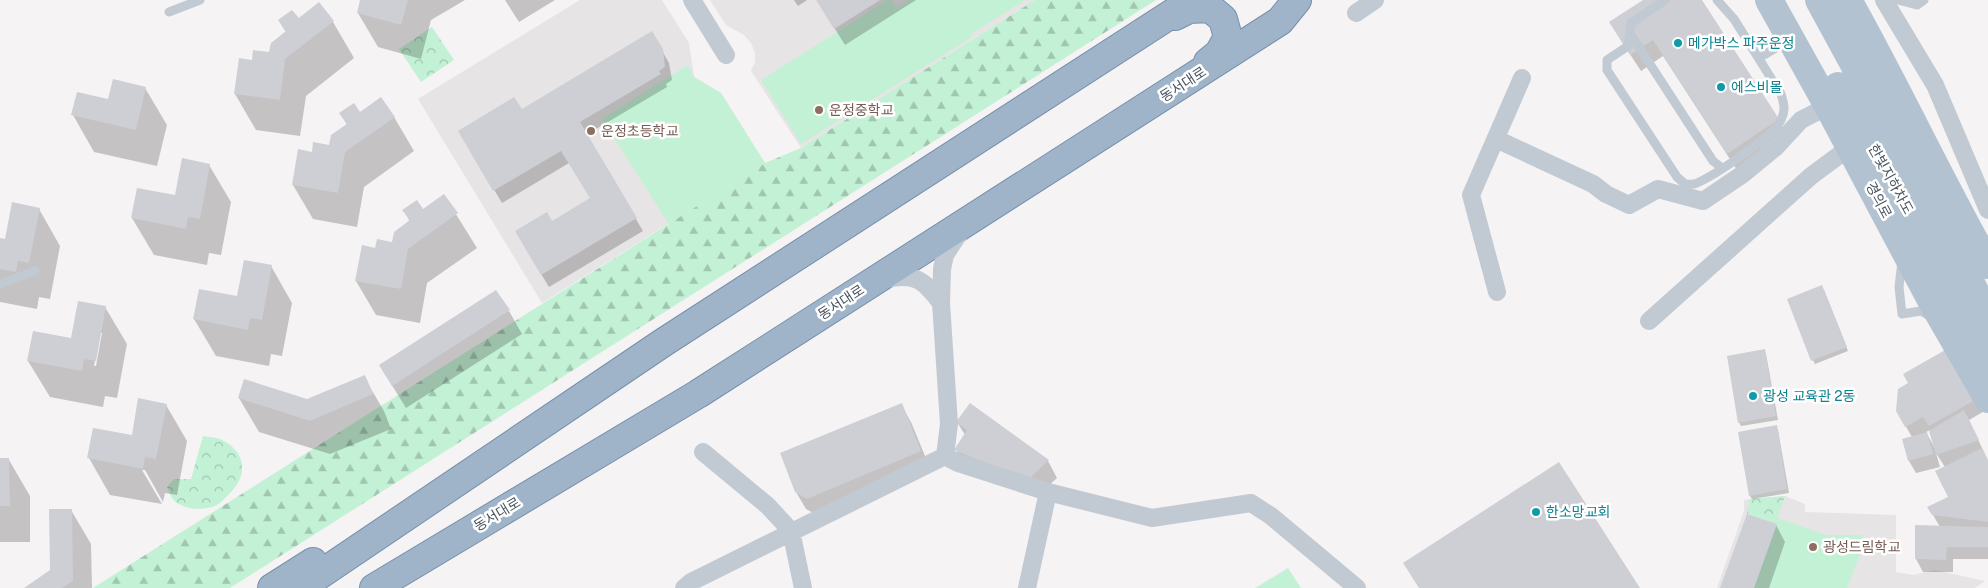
<svg xmlns="http://www.w3.org/2000/svg" width="1988" height="588" font-family="'Public Sans','Noto Sans KR',sans-serif">
  <style>
    .education { fill: #e6e4e5 }
    .green { fill: #c3f1d5 }
    .forest { fill: url(#forest-firs) }
    .park { fill: url(#park-crowns) }
    .shadow { fill: #0003; fill-rule: evenodd }
    .building { fill: #cdcfd5 }
    .lines { fill: none; stroke-linecap: round; stroke-linejoin: round }
    .trunk-casing { stroke: #7690ad; stroke-width: 30 }
    .service { stroke: #c1cad2; stroke-width: 9 }
    .minor { stroke: #c1cad2; stroke-width: 18 }
    .primary { stroke: #b3c2d1; stroke-width: 28 }
    .trunk { stroke: #9fb4c9; stroke-width: 28 }
    .culture-dot { fill: #0f9aa8; stroke: #fff; stroke-width: 2 }
    .education-dot { fill: #8d6e63; stroke: #fff; stroke-width: 2 }
    .labels { text-anchor: middle; dominant-baseline: central; stroke-width: 5; stroke-linejoin: round; paint-order: stroke }
    .culture-label { font-size: 14px; fill: #0d838f; stroke: #fff; text-anchor: start }
    .street-label { font-size: 14px; fill: #4a5661; stroke: #fff }
    .education-label { font-size: 14px; fill: #785e54; stroke: #fff; text-anchor: start }
  </style>
  <defs>
    <pattern id="forest-firs" width="22" height="20" patternUnits="userSpaceOnUse" patternTransform="scale(1.25)"><rect width="22" height="20" fill="#c3f1d5"/><path d="M5 1l3.5 6h-7zM16 11l3.5 6h-7z" fill="#a0c6b0"/></pattern>
    <pattern id="park-crowns" width="20" height="18" patternUnits="userSpaceOnUse" patternTransform="scale(1.25)"><rect width="20" height="18" fill="#c3f1d5"/><path d="M2 6a3 3 0 1 1 6 0M12 15a3 3 0 1 1 6 0" fill="none" stroke="#a0c6b0"/></pattern>
  </defs>
  <rect width="100%" height="100%" fill="#f5f3f3"/>
  <path class="education" d="M 580,0 L 662,0 L 689,43 L 694,77 L 721,93 L 765,163 L 542,303 L 418,99 Z
    M 710,0 L 1035,0 L 801,148 L 751,71 L 755,62 L 755,53 L 751,43 L 744,35 L 726,25 Z
    M 1785,496 L 1805,504 L 1805,512 L 1896,515 L 1896,572 L 1913,575 L 1935,570 L 1985,581 L 1975,588 L 1717,588 L 1744,511 L 1744,500 Z"/>
  <path class="green" d="M 888,0 L 891,0 L 896,8 L 910,0 L 1025,0 L 971,34 L 972,37 L 801,144 L 761,80 Z
    M 688,65 L 694,77 L 721,93 L 765,163 L 669,224 L 602,119 Z
    M 1777,518 L 1826,535 L 1862,535 L 1865,541 L 1847,588 L 1754,588 L 1777,524 Z
    M 1288,568 L 1301,588 L 1255,588 Z"/>
  <path class="forest" d="M 1035,0 L 1156,0 L 230,588 L 93,588 L 765,163 L 801,148 Z"/>
  <path class="park" d="M 432,27 L 454,60 L 421,82 L 399,49 Z
    M 203,436 C 208,437 217,437 222,440 C 248,453 248,478 227,496 C 224,499 220,504 215,506 C 202,511 181,510 172,498 C 170,495 169,490 167,487 L 174,479 L 191,479 Z
    M 1785,496 L 1777,518 L 1777,524 L 1747,514 L 1749,499 Z"/>
  <path class="shadow" d="M 362,0 L 465,0 L 431,20 L 421,59 L 378,47 L 358,13 Z
    M 505,0 L 555,0 L 519,22 Z
    M 794,0 L 807,0 L 798,6 Z
    M 817,0 L 916,0 L 845,45 Z
    M 1645,0 L 1700,0 L 1788,136 L 1737,170 L 1663,56 L 1641,71 L 1620,39 Z
    M 298,20 L 333,22 L 354,58 L 306,96 L 300,136 L 256,130 L 235,94 L 253,61 L 270,54 L 286,32 L 279,21 Z
    M 652,33 L 669,63 L 672,80 L 666,84 L 667,87 L 586,135 L 643,231 L 549,287 L 516,232 L 552,222 L 591,199 L 569,163 L 502,203 L 459,131 L 521,111 Z
    M 145,88 L 167,125 L 157,166 L 94,152 L 73,115 Z
    M 341,114 L 394,117 L 414,151 L 364,187 L 357,227 L 313,219 L 293,185 L 313,153 L 330,146 L 347,125 Z
    M 209,165 L 231,202 L 221,255 L 209,253 L 207,265 L 154,255 L 132,218 L 176,197 Z
    M 444,195 L 477,248 L 427,283 L 420,323 L 376,315 L 356,281 L 376,250 L 393,243 L 410,222 L 404,210 L 423,210 Z
    M 39,209 L 60,246 L 50,299 L 39,297 L 37,309 L 0,302 L 0,240 L 6,241 Z
    M 271,266 L 292,303 L 282,356 L 271,354 L 269,366 L 216,356 L 194,319 L 238,298 Z
    M 1824,290 L 1848,351 L 1815,364 L 1813,360 Z
    M 105,307 L 127,344 L 117,398 L 105,396 L 103,407 L 50,397 L 28,361 L 72,339 ZM 100,332 L 102,333 L 96,366 L 94,366 Z
    M 509,311 L 522,334 L 406,408 L 380,366 Z
    M 1947,350 L 1983,412 L 1969,420 L 1988,461 L 1988,559 L 1953,559 L 1953,572 L 1923,572 L 1916,559 L 1940,527 L 1929,508 L 1950,497 L 1945,467 L 1936,453 L 1940,467 L 1916,473 L 1909,461 L 1912,437 L 1897,411 L 1910,383 ZM 1930,430 L 1935,447 L 1934,447 L 1926,432 Z
    M 1764,351 L 1766,354 L 1778,420 L 1741,426 L 1739,422 Z
    M 364,377 L 384,411 L 391,429 L 330,454 L 259,432 L 239,398 L 307,400 Z
    M 166,405 L 187,441 L 177,495 L 165,493 L 163,502 L 145,470 L 142,470 L 162,504 L 110,495 L 89,458 L 133,437 Z
    M 901,405 L 911,422 L 930,468 L 817,515 L 806,509 L 796,492 Z
    M 957,422 L 1048,461 L 1057,478 L 1037,496 L 966,467 L 956,450 L 965,435 Z
    M 1776,426 L 1778,430 L 1789,493 L 1752,499 L 1750,496 Z
    M 0,460 L 9,460 L 30,496 L 30,542 L 0,542 Z
    M 71,510 L 91,544 L 92,588 L 26,588 L 51,570 Z
    M 1776,525 L 1785,542 L 1769,588 L 1722,588 Z"/>
  <path class="building" d="M 360,0 L 408,0 L 401,25 L 357,13 Z
    M 816,0 L 880,0 L 834,29 Z
    M 1643,0 L 1702,0 L 1779,119 L 1727,154 L 1653,40 L 1630,55 L 1609,22 Z
    M 319,2 L 334,21 L 285,59 L 280,100 L 234,94 L 239,58 L 252,60 L 253,50 L 269,52 L 271,43 L 286,31 L 278,20 L 292,10 L 299,18 Z
    M 652,31 L 663,49 L 665,67 L 659,71 L 661,74 L 580,122 L 637,218 L 541,275 L 515,231 L 547,212 L 552,221 L 590,198 L 561,151 L 493,191 L 458,131 L 514,97 L 522,109 Z
    M 113,79 L 146,87 L 136,130 L 71,115 L 77,92 L 108,99 Z
    M 381,97 L 395,117 L 345,152 L 338,193 L 292,185 L 298,149 L 312,152 L 313,142 L 329,145 L 331,135 L 347,124 L 339,113 L 354,103 L 360,112 Z
    M 182,158 L 210,164 L 200,219 L 188,217 L 186,229 L 131,218 L 137,188 L 175,195 Z
    M 444,194 L 458,213 L 408,249 L 401,289 L 355,281 L 362,245 L 375,248 L 377,239 L 392,242 L 394,232 L 410,220 L 402,210 L 417,200 L 423,209 Z
    M 12,202 L 40,208 L 29,263 L 18,261 L 16,272 L 0,269 L 0,238 L 5,239 Z
    M 244,260 L 272,265 L 262,320 L 250,318 L 248,330 L 193,319 L 199,289 L 237,296 Z
    M 1822,285 L 1847,347 L 1811,361 L 1787,299 Z
    M 496,290 L 510,310 L 392,386 L 379,365 Z
    M 78,301 L 106,306 L 96,361 L 84,359 L 82,371 L 27,361 L 33,331 L 71,338 Z
    M 1765,349 L 1776,416 L 1738,423 L 1727,356 Z
    M 1947,349 L 1977,399 L 1929,426 L 1923,417 L 1905,427 L 1896,411 L 1898,389 L 1908,383 L 1903,374 Z
    M 365,375 L 373,394 L 310,421 L 238,398 L 244,379 L 307,399 Z
    M 138,398 L 167,404 L 156,459 L 145,457 L 143,469 L 87,458 L 93,428 L 132,435 Z
    M 902,403 L 921,451 L 807,499 L 795,492 L 780,453 Z
    M 970,403 L 1049,460 L 1028,480 L 954,450 L 967,430 L 956,422 Z
    M 1964,410 L 1979,440 L 1936,455 L 1929,431 Z
    M 1777,425 L 1787,489 L 1749,496 L 1738,432 Z
    M 1927,432 L 1933,454 L 1908,461 L 1902,439 Z
    M 1982,448 L 1988,460 L 1988,522 L 1932,515 L 1927,507 L 1948,497 L 1935,471 Z
    M 0,458 L 9,458 L 10,506 L 0,506 Z
    M 1559,462 L 1640,588 L 1419,588 L 1403,563 Z
    M 49,509 L 72,509 L 73,581 L 62,588 L 24,588 L 50,570 Z
    M 1747,514 L 1777,524 L 1754,588 L 1720,588 Z
    M 1915,525 L 1988,527 L 1988,547 L 1947,547 L 1946,560 L 1915,559 Z"/>
  <g class="lines">
    <defs>
      <path id="trunk" d="M 1175,16 L 1189,9 L 1210,8 L 1223,19 L 1228,37 L 1219,53 L 1208,62
        M 272,588 L 313,562
        M 300,588 L 664,342 L 1193,0
        M 374,588 L 698,394 L 1280,21 L 1297,0"/>
    </defs>
    <use href="#trunk" class="trunk-casing"/>
    <path class="service" d="M 1665,0 L 1631,23 L 1628,46 L 1607,60 L 1607,70 L 1677,177 L 1685,184 C 1689,184 1694,185 1697,183 C 1715,175 1773,137 1781,120 C 1786,110 1784,104 1781,94 L 1734,19 L 1717,0
      M 1898,0 L 1917,5 L 1924,0
      M 169,12 L 200,0
      M 1631,35 L 1713,161 L 1722,168
      M 1759,58 L 1789,40
      M 1902,261 L 1899,287 L 1902,314 L 1921,311 L 1930,316
      M 0,284 L 35,271"/>
    <path class="minor" d="M 692,0 L 726,55
      M 1884,0 L 1935,85 L 1988,210
      M 1356,13 L 1375,0
      M 1496,139 L 1593,184 L 1606,194 L 1629,205 L 1658,189 L 1703,201 L 1743,174 L 1776,147 L 1801,120 L 1828,106
      M 885,279 C 915,273 923,279 941,303
      M 1497,292 L 1471,195 L 1522,78
      M 1649,321 L 1811,176 L 1850,147
      M 703,452 L 768,506 L 791,531 L 803,588
      M 945,456 L 958,463 L 1048,492 L 1152,518 L 1251,503 L 1271,516 L 1357,588
      M 945,456 L 949,424 L 941,303 L 942,269 L 945,255 L 960,232
      M 684,588 L 691,582 L 945,456
      M 1027,588 L 1048,492"/>
    <path class="primary" d="M 1769,0 L 1828,106 L 1932,302 L 1988,399
      M 1819,0 L 1941,224 L 1988,317
      M 1848,0 C 1897,87 1939,178 1988,265
      M 1838,86 L 1935,258 L 1988,360"/>
    <use href="#trunk" class="trunk"/>
  </g>
  <g class="culture-dot">
    <circle cx="1678" cy="43" r="5"/>
    <circle cx="1721" cy="87" r="5"/>
    <circle cx="1753" cy="396" r="5"/>
    <circle cx="1536" cy="512" r="5"/>
  </g>
  <g class="education-dot">
    <circle cx="819" cy="110" r="5"/>
    <circle cx="591" cy="131" r="5"/>
    <circle cx="1813" cy="547" r="5"/>
  </g>
  <g class="labels">
    <g class="culture-label">
      <text x="1688" y="43">메가박스 파주운정</text>
      <text x="1731" y="87">에스비몰</text>
      <text x="1763" y="396">광성 교육관 2동</text>
      <text x="1546" y="512">한소망교회</text>
    </g>
    <g class="street-label">
      <text transform="translate(1183 84) rotate(-33)">동서대로</text>
      <text transform="translate(1891 179) rotate(61)">한빛지하차도</text>
      <text transform="translate(1879 200) rotate(62)">경의로</text>
      <text transform="translate(841 302) rotate(-33)">동서대로</text>
      <text transform="translate(497 514) rotate(-31)">동서대로</text>
    </g>
    <g class="education-label">
      <text x="829" y="110">운정중학교</text>
      <text x="601" y="131">운정초등학교</text>
      <text x="1823" y="547">광성드림학교</text>
    </g>
  </g>
</svg>
